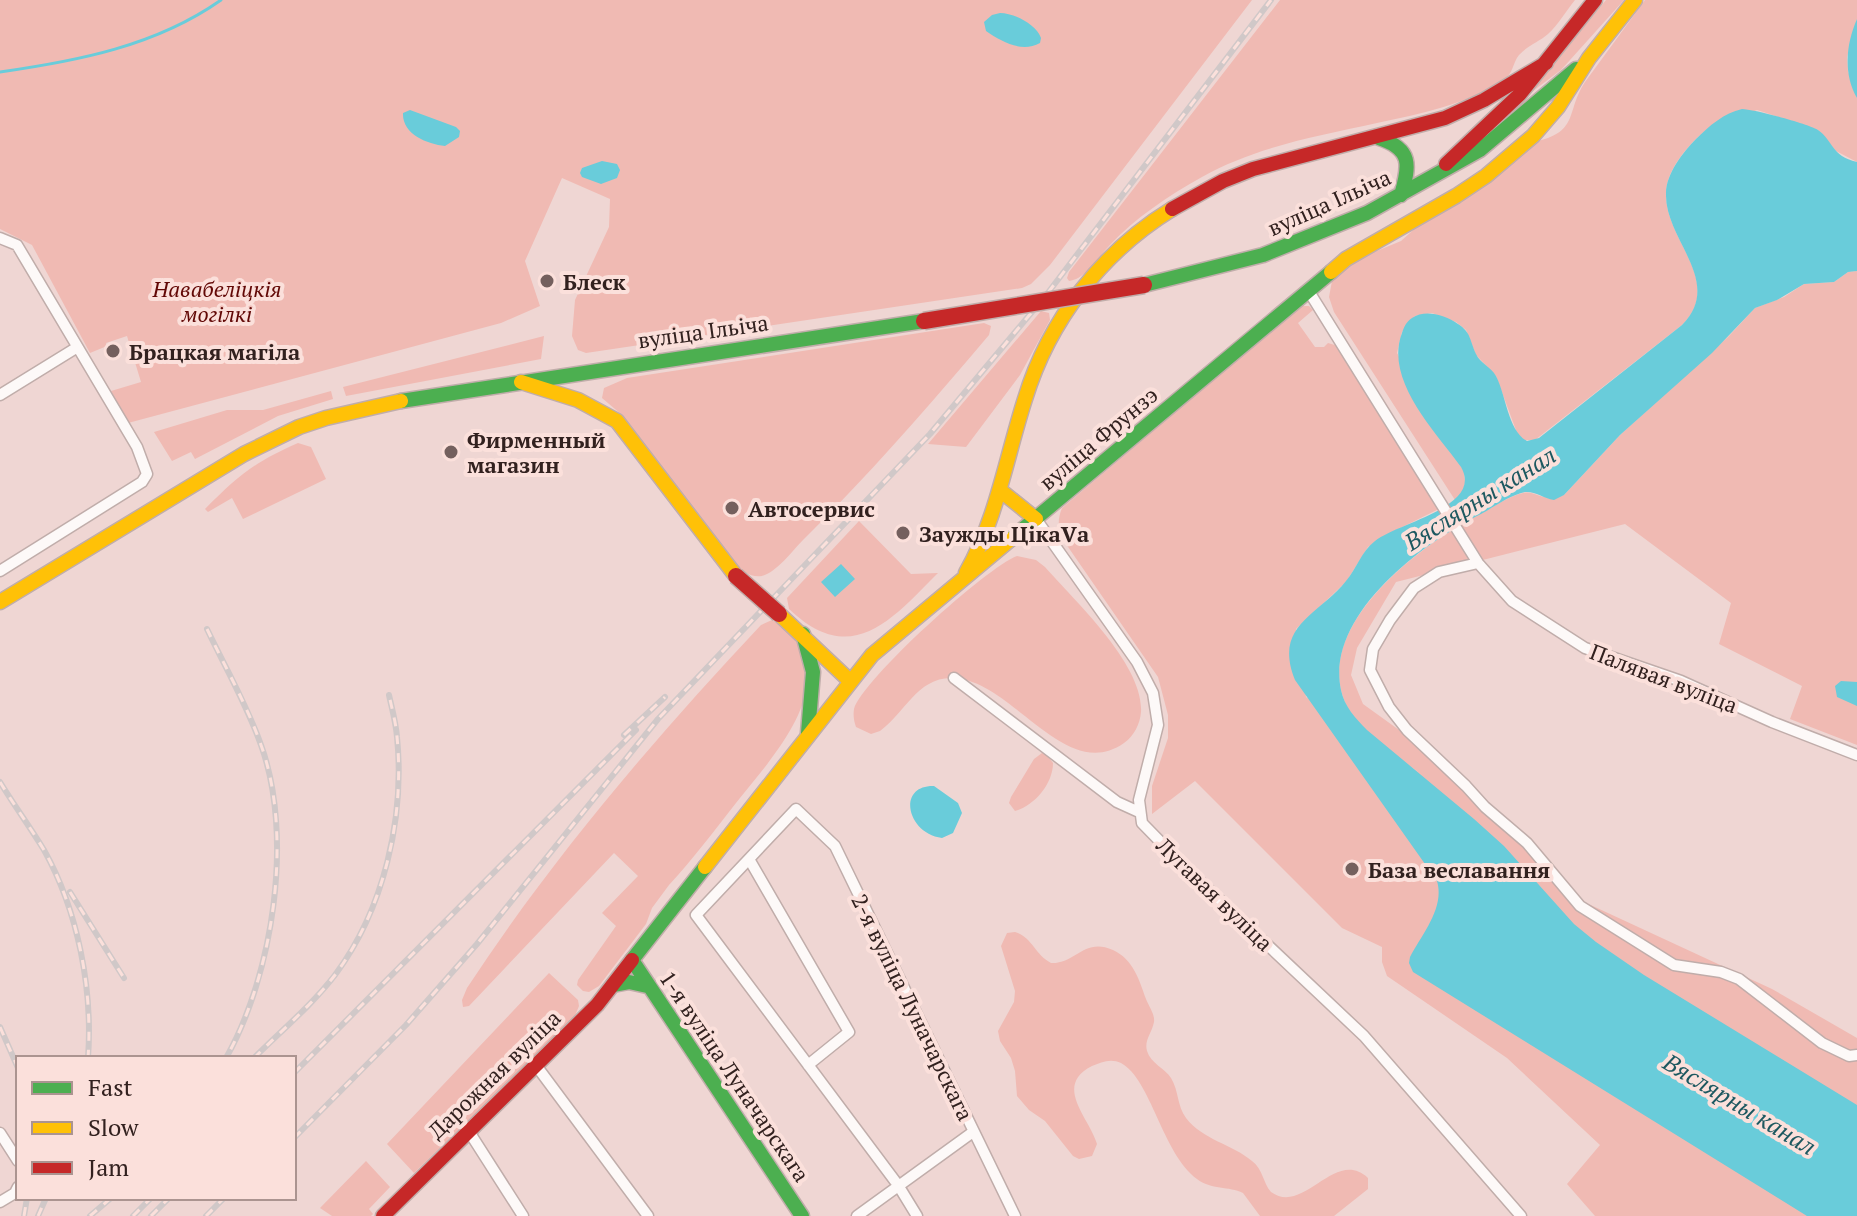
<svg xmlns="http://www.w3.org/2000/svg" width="1857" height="1216" font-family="'PT Serif',serif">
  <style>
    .green { fill: #f0bab3 }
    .water { fill: #69ccda }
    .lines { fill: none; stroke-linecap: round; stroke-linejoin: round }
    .stream { stroke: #69ccda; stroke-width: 3 }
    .street-casing { stroke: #c0adaa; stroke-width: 13 }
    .fast-casing { stroke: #c0adaa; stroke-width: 17 }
    .slow-casing { stroke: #c0adaa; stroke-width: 17 }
    .jam-casing { stroke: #c0adaa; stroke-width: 17 }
    .street { stroke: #fdf9f8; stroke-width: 10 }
    .fast { stroke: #4caf50; stroke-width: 14 }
    .slow { stroke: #ffc107; stroke-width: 14 }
    .jam { stroke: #c62828; stroke-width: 14 }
    .rail-casing { stroke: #d0c8c8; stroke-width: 6 }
    .rail { stroke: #fbe0db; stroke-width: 3; stroke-dasharray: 9; stroke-linecap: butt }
    .jam-bridge-casing { stroke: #c0adaa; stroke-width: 19; stroke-linecap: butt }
    .jam-bridge { stroke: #c62828; stroke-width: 16 }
    .poi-dot { fill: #74605e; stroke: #fbe0db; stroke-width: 3 }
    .labels { text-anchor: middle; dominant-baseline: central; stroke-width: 8; stroke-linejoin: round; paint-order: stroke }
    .street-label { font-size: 22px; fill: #32211f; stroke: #fbe0db }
    .poi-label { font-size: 22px; font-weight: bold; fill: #32211f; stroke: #fbe0db; text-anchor: start }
    .park-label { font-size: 22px; font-style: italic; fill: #620806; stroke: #fbe0db }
    .water-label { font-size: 24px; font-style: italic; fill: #1d5860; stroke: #fbe0db }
  </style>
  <rect width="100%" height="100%" fill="#efd6d3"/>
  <path class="green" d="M 0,0 L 1252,0 L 1050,265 L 1031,284 L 1022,288 L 586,353 L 578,350 L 572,336 L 575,300 L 609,227 L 610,199 L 562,178 L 525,261 L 540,306 L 501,323 L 128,423 L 111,391 L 141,382 L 127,336 L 106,343 L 107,346 L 90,353 L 32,245 L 0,229 Z
    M 1280,0 L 1575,0 C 1566,11 1558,25 1548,34 C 1539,42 1528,45 1519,55 C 1512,64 1514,73 1503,80 C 1465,105 1420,114 1377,123 C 1317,136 1255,147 1202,177 C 1168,196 1135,218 1109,246 C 1097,258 1086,279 1069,281 L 1067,278 L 1069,272 Z
    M 1606,0 L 1624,0 L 1561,70 L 1513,106 L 1553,65 Z
    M 1645,0 L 1857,0 L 1857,19 L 1847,57 L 1848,71 L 1857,98 L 1857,162 L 1836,151 L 1818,130 L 1757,110 L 1706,130 C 1689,144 1667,169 1666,192 C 1663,239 1726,281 1682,325 L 1535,440 L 1523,440 L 1517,433 L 1496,376 L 1476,355 L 1466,330 L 1456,322 L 1432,313 L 1415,316 L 1402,332 L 1397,353 L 1464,472 L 1466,489 L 1455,500 L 1334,312 L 1329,297 L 1332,281 L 1336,274 L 1367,255 L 1401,241 L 1420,224 L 1538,141 C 1579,131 1566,111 1585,82 Z
    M 1857,271 L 1857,745 L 1790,719 L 1802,686 L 1719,644 L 1731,603 L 1625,524 L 1396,582 L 1357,648 L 1351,675 L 1363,704 L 1463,776 L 1582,901 L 1772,989 L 1857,1038 L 1857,1216 L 1595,1216 L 1567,1184 L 1600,1145 L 1507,1058 L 1387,976 L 1382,962 L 1382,947 L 1342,928 L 1195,781 L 1152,814 L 1152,786 L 1168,738 L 1168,715 L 1158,677 L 1066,544 C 1059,531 1056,523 1062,508 L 1288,317 L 1301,306 L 1309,306 L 1313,310 L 1298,323 L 1315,347 L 1324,347 L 1328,343 L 1338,346 L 1443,507 L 1382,537 L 1368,547 L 1346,582 L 1296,629 L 1306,697 L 1424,776 C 1395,755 1349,728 1341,690 C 1324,615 1428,540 1485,511 C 1497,505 1510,496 1523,493 C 1533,491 1538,497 1546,497 C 1552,497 1559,496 1564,495 L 1620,435 L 1728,337 L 1755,308 L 1784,297 L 1804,284 L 1834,282 L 1848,272 Z
    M 1041,311 L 1049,313 L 1050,320 L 1020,375 L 966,447 L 928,444 Z
    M 984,323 L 991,326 L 989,335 C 929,406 869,475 803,540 C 792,551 777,572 762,576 C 751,578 742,571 735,564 L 622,415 L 602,398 L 604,388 L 627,378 Z
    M 544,336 L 541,359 L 346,396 L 343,387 Z
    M 331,391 L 333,399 L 278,416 L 195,459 L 191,452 L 172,461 L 154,432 L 227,410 L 263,410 Z
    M 298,443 L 311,447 L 326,479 L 243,519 L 232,498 L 208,512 L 205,509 C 239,475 253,463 298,443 Z
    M 859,521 L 911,574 L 938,573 C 892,619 852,669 789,609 L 787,598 Z
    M 1017,556 L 1036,560 L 1045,567 C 1075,601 1144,665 1141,712 C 1140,724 1134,736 1124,743 C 1064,785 1011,677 951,678 C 917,678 904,714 880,731 L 871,734 L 856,727 C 854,721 853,716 854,709 C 863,679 987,567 1017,556 Z
    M 772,620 C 854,672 774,755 736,803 C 714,831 693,859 669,885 L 652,908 L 646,924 L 599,986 L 589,992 L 583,991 L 577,985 L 578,980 L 616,926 L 602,913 L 638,876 L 614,853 L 469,1006 L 463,1007 L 462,1000 L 467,988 C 553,857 654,739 761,625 Z
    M 1042,753 L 1046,754 L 1053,763 C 1053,784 1034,806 1015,811 L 1009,803 L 1011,797 L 1034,759 Z
    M 1015,932 C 1033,938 1035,955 1051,963 C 1076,964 1084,937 1113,950 C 1134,960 1139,980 1146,999 C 1149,1007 1155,1014 1154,1022 C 1152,1033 1144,1040 1147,1051 C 1151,1064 1165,1068 1171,1078 C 1179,1091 1177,1106 1186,1118 C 1203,1140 1232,1144 1252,1161 C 1263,1169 1263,1183 1271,1192 C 1304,1216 1335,1147 1368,1178 L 1368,1189 L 1334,1216 L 1260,1216 L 1243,1193 C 1229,1186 1211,1190 1197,1179 C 1162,1153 1151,1079 1121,1063 C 1111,1058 1101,1062 1092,1066 C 1053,1086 1089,1117 1097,1144 L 1092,1156 L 1079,1159 L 1073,1156 L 1045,1121 L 1029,1110 L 1017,1096 L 1015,1071 L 1011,1058 L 1000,1041 L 998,1031 L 1014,1002 L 1015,991 L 1001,946 L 1007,933 Z
    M 549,973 L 578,1000 L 579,1006 L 574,1018 L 414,1173 L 387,1144 Z
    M 366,1161 L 390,1187 L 369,1209 L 373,1214 L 371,1216 L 332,1216 L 320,1208 Z"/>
  <path class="water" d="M 1000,13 C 1014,13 1036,24 1041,38 L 1040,43 C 1022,53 1002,42 986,31 L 984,22 L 992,15 Z
    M 1857,19 L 1857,98 C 1843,74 1846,44 1857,19 Z
    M 1742,109 C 1753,109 1809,124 1818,130 C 1833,140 1831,156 1857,162 L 1857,271 L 1848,272 L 1834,282 L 1804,284 L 1777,300 L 1755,308 L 1712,353 L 1620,435 L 1564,495 L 1554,500 C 1543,498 1535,491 1525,492 C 1510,495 1494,507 1481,514 C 1424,542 1325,615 1341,690 C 1344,706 1356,719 1367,730 L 1474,819 L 1504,846 L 1574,924 L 1596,942 L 1644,975 L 1857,1105 L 1857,1216 L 1807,1216 L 1413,972 L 1409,963 L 1410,957 C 1422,934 1445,908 1437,881 L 1295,680 C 1273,625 1318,616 1346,581 C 1357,568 1361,552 1375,541 C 1399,522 1484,507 1461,467 C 1435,431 1384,380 1402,333 C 1404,327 1406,322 1412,318 C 1425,309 1445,315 1458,324 C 1471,332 1470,341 1476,354 C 1480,363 1491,367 1496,376 C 1506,395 1508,431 1527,441 L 1539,438 L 1682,325 C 1725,281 1664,240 1666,193 C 1666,174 1683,152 1696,139 C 1709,126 1724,113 1742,109 Z
    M 410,110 L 456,127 L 460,131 L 459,137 L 445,146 C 427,144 402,134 403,113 Z
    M 602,161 L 617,164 L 620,170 L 617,178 L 601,184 L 582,177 L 580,173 L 582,168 Z
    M 841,564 L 855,579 L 835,597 L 821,582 Z
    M 1841,681 L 1857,682 L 1857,706 L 1837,697 L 1835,686 Z
    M 934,786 L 958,803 L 962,813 L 953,833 L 942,838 C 907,834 896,785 934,786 Z"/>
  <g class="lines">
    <path class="stream" d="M 0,72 C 77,61 156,46 221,0"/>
    <defs>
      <path id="street" d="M 0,238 L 17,245 L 137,447 L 147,474 L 142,482 L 0,571
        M 1308,290 L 1478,563 L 1512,601 L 1585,648 L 1681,681 L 1772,722 L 1857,755
        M 0,395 L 76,348
        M 1036,519 L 1137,662 L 1153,693 L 1158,725 L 1139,800 L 1142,823 L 1185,867 L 1364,1036 L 1521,1216
        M 1478,563 L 1439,572 L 1414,588 L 1390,620 L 1373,649 L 1370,670 L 1389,707 L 1407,730 L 1466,786 L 1485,807 L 1527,843 L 1580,906 L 1674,965 L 1721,972 L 1739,979 L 1822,1043 L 1849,1056 L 1857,1055
        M 954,678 L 1117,802 L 1139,812
        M 749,859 L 849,1032 L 808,1065
        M 535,1064 L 648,1216
        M 468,1130 L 523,1216
        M 0,1133 L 18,1161
        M 0,1202 L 15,1193 L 18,1187
        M 857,1216 L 973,1132
        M 917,1216 L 898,1185 L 696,915 L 796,809 L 835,846 L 1015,1216"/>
      <path id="fast" d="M 1379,138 C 1412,149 1410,165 1401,195
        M 1144,285 L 1263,255 L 1367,213 L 1480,150 L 1576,69
        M 401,401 L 924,321
        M 1011,539 L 1331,272
        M 803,634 L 813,672 L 808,733
        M 705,867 L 632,960 L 802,1216
        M 613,985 L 629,982 L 647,986"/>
      <path id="slow" d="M 1331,272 L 1346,259 L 1456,196 L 1486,176 L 1533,136 L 1558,107 L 1589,58 L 1635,0
        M 521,382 L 578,400 L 617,421 L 736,576
        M 1001,491 L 1036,519
        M 966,573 C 997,518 1006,458 1025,399 C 1049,320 1102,252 1172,209
        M 0,602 L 244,454 L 299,427 L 326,418 L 401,401
        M 779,614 L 850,681
        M 705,867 L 872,655 L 1011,539"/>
      <path id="jam" d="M 1446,164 L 1520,94 L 1595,0
        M 1172,209 L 1223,181 L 1253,169 L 1445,118 L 1484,100 L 1546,63
        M 383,1216 L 597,1005 L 632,960"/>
    </defs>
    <use href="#street" class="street-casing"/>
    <use href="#fast" class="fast-casing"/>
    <use href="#slow" class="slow-casing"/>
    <use href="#jam" class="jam-casing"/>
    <use href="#street" class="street"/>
    <use href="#fast" class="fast"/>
    <use href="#slow" class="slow"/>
    <use href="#jam" class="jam"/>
    <defs>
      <path id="rail" d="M 207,629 C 225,667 247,705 261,745 C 294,836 273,975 226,1058
        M 624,735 L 665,697
        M 0,782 C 14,805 30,827 44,850 C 78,911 93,989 88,1058
        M 70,892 L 124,978
        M 0,1027 L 18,1068
        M 254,1058 C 281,1031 312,1005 335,975 C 384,909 405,818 397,737 C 396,723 392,709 389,695
        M 294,1073 L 636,730
        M 294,1138 L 406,1025 L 477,944 L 658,719 L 930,434 L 1047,294 L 1271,0
        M 24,1216 L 27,1198
        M 38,1216 L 46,1198
        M 90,1216 L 111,1198
        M 133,1216 L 151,1198
        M 151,1216 L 169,1198
        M 206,1216 L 224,1198"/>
    </defs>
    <use href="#rail" class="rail-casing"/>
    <use href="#rail" class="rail"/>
    <defs>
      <path id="jam-bridge" d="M 924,321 L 1144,285
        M 736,576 L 779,614"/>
    </defs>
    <use href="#jam-bridge" class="jam-bridge-casing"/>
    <use href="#jam-bridge" class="jam-bridge"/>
  </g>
  <g class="poi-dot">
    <circle cx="547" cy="281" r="8"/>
    <circle cx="113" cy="351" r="8"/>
    <circle cx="451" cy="452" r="8"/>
    <circle cx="732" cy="508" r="8"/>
    <circle cx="903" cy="533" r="8"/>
    <circle cx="1352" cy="869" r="8"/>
  </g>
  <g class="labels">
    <g class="street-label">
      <text transform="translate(1329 202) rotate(-24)">вуліца Ільіча</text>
      <text transform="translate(703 331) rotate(-8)">вуліца Ільіча</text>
      <text transform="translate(1098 438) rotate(-40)">вуліца Фрунзэ</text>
      <text transform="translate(1664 678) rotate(21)">Палявая вуліца</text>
      <text transform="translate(1215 894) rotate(44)">Лугавая вуліца</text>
      <text transform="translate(913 1007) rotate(64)">2-я вуліца Луначарскага</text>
      <text transform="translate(494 1074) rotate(-44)">Дарожная вуліца</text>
      <text transform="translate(735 1076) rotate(56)">1-я вуліца Луначарскага</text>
    </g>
    <g class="poi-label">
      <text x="563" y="281">Блеск</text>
      <text x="129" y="351">Брацкая магіла</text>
      <text x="467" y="439">Фирменный<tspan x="467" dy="25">магазин</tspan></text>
      <text x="748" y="508">Автосервис</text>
      <text x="919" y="533">Заужды ЦікаVа</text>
      <text x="1368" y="869">База веславання</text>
    </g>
    <g class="park-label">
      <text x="217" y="288">Навабеліцкія<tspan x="217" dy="25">могілкі</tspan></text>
    </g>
    <g class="water-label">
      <text transform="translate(1480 498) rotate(-32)">Вяслярны канал</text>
      <text transform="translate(1740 1104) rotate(31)">Вяслярны канал</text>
    </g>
  </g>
  <rect x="16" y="1056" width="280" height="144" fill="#fbe0db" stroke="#ab9490" stroke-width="2"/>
  <rect x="32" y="1082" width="40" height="12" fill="#4caf50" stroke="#ab9490" stroke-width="2"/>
  <text x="88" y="1096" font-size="24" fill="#32211f">Fast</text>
  <rect x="32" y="1122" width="40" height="12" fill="#ffc107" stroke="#ab9490" stroke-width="2"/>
  <text x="88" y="1136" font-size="24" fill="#32211f">Slow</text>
  <rect x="32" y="1162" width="40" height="12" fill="#c62828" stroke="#ab9490" stroke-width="2"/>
  <text x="88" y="1176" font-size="24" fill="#32211f">Jam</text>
</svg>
